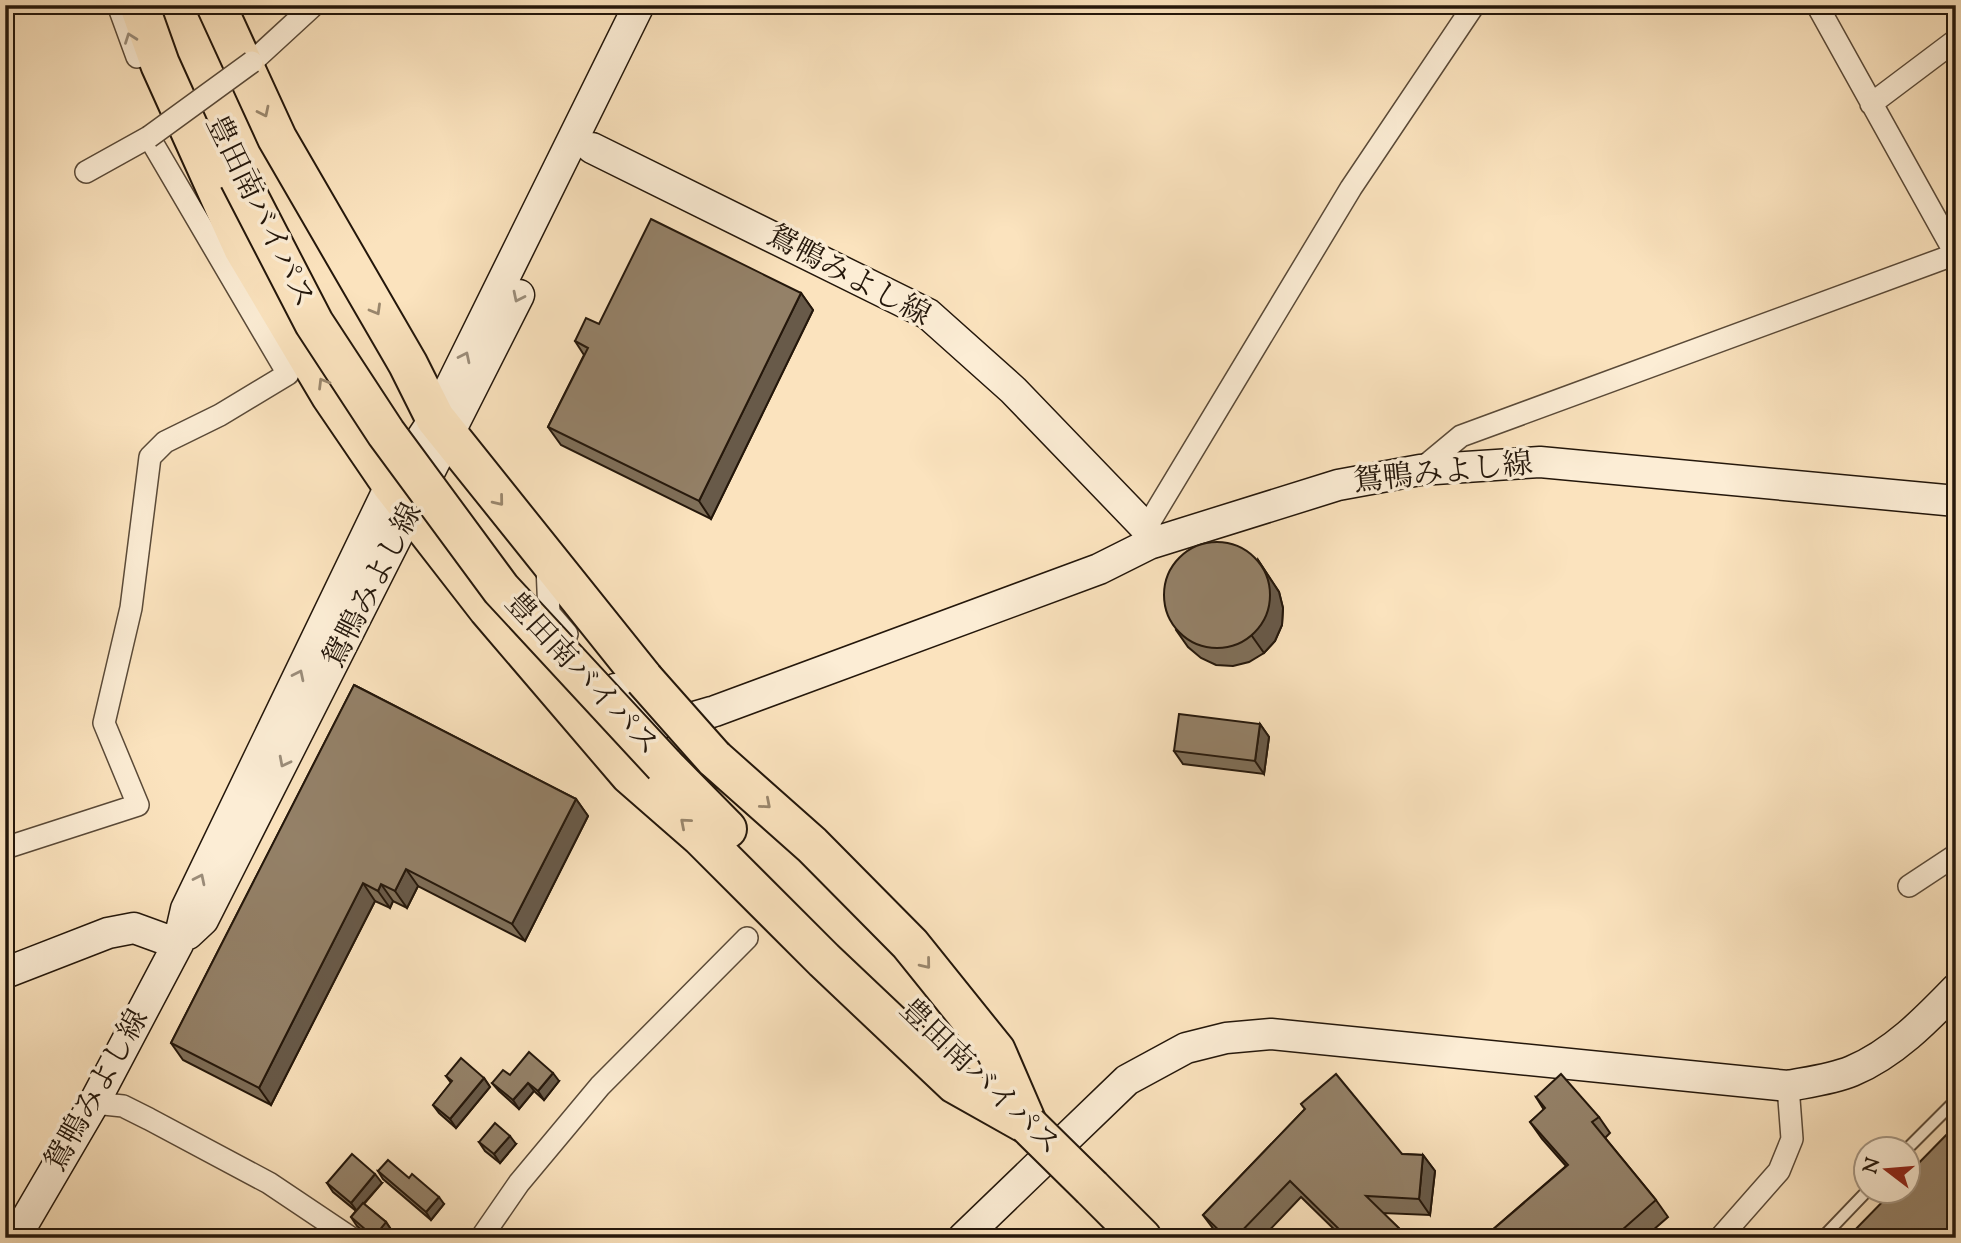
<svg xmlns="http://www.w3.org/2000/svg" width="1961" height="1243" font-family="'Sorts Mill Goudy','Noto Serif JP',serif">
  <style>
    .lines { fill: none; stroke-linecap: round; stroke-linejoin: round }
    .lane-casing { stroke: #5a4a38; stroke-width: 14 }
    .street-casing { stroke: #5a4a38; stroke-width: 24 }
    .secondary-casing { stroke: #24170b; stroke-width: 33 }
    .highway-casing { stroke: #24170b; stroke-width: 42 }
    .lane { stroke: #fcedd5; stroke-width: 10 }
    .street { stroke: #fcedd5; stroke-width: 21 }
    .secondary { stroke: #fcedd5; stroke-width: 30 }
    .highway { stroke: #fbe3be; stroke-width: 38 }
    .street-bridge-casing { stroke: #5a4a38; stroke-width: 24; stroke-linecap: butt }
    .highway-bridge-casing { stroke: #24170b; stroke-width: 42; stroke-linecap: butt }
    .street-bridge { stroke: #fcedd5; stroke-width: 21 }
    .highway-bridge { stroke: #fbe3be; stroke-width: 38 }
    .wall { fill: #7f6f59; stroke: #24170b; stroke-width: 2 }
    .shaded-wall { fill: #685a49; stroke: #24170b; stroke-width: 2 }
    .building { fill: #948168; stroke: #24170b; stroke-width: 2 }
    .oneway { stroke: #9b8d7a }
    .oneway2 { stroke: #9a876d }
    .labels { text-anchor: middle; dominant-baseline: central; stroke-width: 7; stroke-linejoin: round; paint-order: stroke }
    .street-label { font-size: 30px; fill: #24170b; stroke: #fcedd5 }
  </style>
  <rect width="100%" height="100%" fill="#fbe3be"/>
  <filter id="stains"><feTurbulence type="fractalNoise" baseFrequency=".00286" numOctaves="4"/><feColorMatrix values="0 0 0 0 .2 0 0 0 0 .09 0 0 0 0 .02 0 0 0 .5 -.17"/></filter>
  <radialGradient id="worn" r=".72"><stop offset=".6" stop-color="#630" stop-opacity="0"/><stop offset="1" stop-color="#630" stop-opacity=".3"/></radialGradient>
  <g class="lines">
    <defs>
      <path id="lane" d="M 1908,1148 L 1956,1100
        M 1822,1238 L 1868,1190"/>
      <path id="street" d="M 118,5 L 137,57
        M 1817,5 L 1956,255
        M 252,62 L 314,5
        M 1871,104 L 1956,40
        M 1420,470 L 1461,436 L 1956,254
        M 1146,528 L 1351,188 L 1474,5
        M 547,566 L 549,613 L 567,634
        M 5,848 L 138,805 L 104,723 L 131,608 L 150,457 L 165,442 L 220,415 L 288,374 L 149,137 L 86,172
        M 1909,886 L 1956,855
        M 94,1103 L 123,1106 L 149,1119 L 269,1183 L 351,1238
        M 481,1238 L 519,1183 L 600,1086 L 747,938
        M 1720,1238 L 1779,1171 L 1792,1139 L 1788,1086"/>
      <path id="secondary" d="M 592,148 L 928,314 L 1013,390 L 1146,528 L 1149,544
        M 615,689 C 652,731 665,726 715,711 L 1099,569 L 1149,544 L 1338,485 L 1420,470 L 1540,462 L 1956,501
        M 188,934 L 203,920 L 519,295
        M 5,973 L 108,933 L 134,928 L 178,944
        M 15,1238 L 94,1103 L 178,944 L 186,909 L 391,484 L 435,418 L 639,5
        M 963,1238 L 1127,1080 L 1186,1048 L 1226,1038 L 1271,1034 L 1788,1086 C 1809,1082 1833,1079 1852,1071 C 1893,1054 1926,1020 1956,989"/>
      <path id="highway" d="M 139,5 L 160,64 L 243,248 L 331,396 L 391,484 L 488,609 L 630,775 L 701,837 L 824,960 L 955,1084 L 1028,1125
        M 216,5 L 277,138 L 408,364 L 435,418 L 644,679
        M 714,758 L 812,845 L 910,944 L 996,1051 L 1028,1125
        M 664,765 L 727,829
        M 1092,1188 L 1142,1238"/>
    </defs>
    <use href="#lane" class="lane-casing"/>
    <use href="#street" class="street-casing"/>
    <use href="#secondary" class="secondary-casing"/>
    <use href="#highway" class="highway-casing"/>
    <use href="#lane" class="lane"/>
    <use href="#street" class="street"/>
    <use href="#secondary" class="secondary"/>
    <use href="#highway" class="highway"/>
    <defs>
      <path id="street-bridge" d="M 149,137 L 252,62"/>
      <path id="highway-bridge" d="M 239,178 L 314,323 L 386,433 L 501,589 L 664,765
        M 644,679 L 714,758
        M 1028,1125 L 1092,1188"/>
    </defs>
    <use href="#street-bridge" class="street-bridge-casing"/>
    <use href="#highway-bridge" class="highway-bridge-casing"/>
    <use href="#street-bridge" class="street-bridge"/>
    <use href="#highway-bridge" class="highway-bridge"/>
  </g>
  <path class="wall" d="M 801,293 L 813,310 L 711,519 L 561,445 L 548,427 L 584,355 L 575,341 L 599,324 Z
    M 1258,560 L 1279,592 L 1283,608 L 1282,625 L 1275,641 L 1264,653 L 1249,662 L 1233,666 L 1216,665 L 1201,658 L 1188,647 L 1176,630 Z
    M 354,685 L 576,799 L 588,816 L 525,941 L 418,886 L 407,908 L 393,901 L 390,908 L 375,901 L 271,1105 L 183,1060 L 171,1043 Z
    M 1260,724 L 1269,737 L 1264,774 L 1183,764 L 1174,751 Z
    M 510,1075 L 559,1081 L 544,1100 L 534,1091 L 519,1109 L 499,1091 L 492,1083 Z
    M 446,1076 L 484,1078 L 490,1087 L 456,1128 L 439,1113 L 433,1105 L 451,1083 Z
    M 1536,1097 L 1599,1117 L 1610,1133 L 1605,1138 L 1656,1200 L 1668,1217 L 1644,1238 L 1483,1238 L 1566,1166 L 1542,1139 L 1530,1122 L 1544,1110 Z
    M 1301,1104 L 1402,1154 L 1423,1155 L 1435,1171 L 1430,1215 L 1383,1213 L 1409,1238 L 1343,1238 L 1301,1197 L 1262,1238 L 1222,1238 L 1215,1231 L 1203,1215 L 1305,1109 Z
    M 479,1142 L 516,1144 L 500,1163 L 485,1151 Z
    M 378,1171 L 409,1178 L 444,1204 L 431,1220 L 383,1179 Z
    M 327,1183 L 382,1183 L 364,1204 L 386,1222 L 392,1231 L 387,1238 L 371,1238 L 357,1226 L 351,1217 L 356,1211 L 333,1192 Z"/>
  <path class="shaded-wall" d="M 801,293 L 813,310 L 711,519 L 699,501 Z
    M 1258,560 L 1279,592 L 1283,608 L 1282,625 L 1275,641 L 1264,653 L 1252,636 Z
    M 1260,724 L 1269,737 L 1264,774 L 1255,761 Z
    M 576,799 L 588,816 L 525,941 L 512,924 Z
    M 406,869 L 418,886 L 407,908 L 395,891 Z
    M 363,883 L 375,901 L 271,1105 L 259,1088 Z
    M 381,884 L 393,901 L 390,908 L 378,891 Z
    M 553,1073 L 559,1081 L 544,1100 L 538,1091 Z
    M 484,1078 L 490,1087 L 456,1128 L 450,1119 Z
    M 528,1083 L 534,1091 L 519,1109 L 513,1100 Z
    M 510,1136 L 516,1144 L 500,1163 L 494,1154 Z
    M 1423,1155 L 1435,1171 L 1430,1215 L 1419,1199 Z
    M 375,1174 L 382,1183 L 357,1211 L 351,1203 Z
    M 439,1197 L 444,1204 L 431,1220 L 426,1212 Z
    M 386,1222 L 392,1231 L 387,1238 L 375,1238 L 374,1237 Z"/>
  <path class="building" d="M 651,219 L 801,293 L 699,501 L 548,427 L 588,348 L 575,341 L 586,318 L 599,324 Z
    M1164 595a53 53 0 1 1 106 0a53 53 0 1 1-106 0Z
    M 354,685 L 576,799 L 512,924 L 406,869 L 395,891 L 381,884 L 378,891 L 363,883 L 259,1088 L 171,1043 Z
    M 1179,714 L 1260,724 L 1255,761 L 1174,751 Z
    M 529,1052 L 553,1073 L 538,1091 L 528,1083 L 513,1100 L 492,1083 L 503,1070 L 510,1075 Z
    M 461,1058 L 484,1078 L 450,1119 L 433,1105 L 452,1081 L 446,1076 Z
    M 1336,1074 L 1402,1154 L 1423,1155 L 1419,1199 L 1366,1196 L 1409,1238 L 1348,1238 L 1290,1181 L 1235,1238 L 1227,1238 L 1203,1215 L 1305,1109 L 1301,1104 Z
    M 1561,1074 L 1599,1117 L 1592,1122 L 1656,1200 L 1613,1238 L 1483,1238 L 1568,1165 L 1530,1122 L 1545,1108 L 1536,1097 Z
    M 495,1123 L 510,1136 L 494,1154 L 479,1142 Z
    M 1956,1125 L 1956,1238 L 1847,1238 L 1893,1191 L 1908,1191 L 1908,1174 Z
    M 352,1154 L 375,1174 L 351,1203 L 327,1183 Z
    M 388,1160 L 409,1178 L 412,1174 L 439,1197 L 426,1212 L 378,1171 Z
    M 363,1203 L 386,1222 L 374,1237 L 351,1217 Z"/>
  <defs><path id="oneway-chevron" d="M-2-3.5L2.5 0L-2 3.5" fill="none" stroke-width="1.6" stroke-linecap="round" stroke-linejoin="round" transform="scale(1.75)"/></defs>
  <g class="oneway">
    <use href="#oneway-chevron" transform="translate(130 38) rotate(-110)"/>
    <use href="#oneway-chevron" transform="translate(518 297) rotate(116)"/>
    <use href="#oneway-chevron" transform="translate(465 357) rotate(-64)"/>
    <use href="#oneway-chevron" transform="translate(299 675) rotate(-64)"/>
    <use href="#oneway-chevron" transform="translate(284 762) rotate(117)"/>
    <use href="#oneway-chevron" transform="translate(200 879) rotate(-64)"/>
  </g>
  <g class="oneway2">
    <use href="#oneway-chevron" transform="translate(264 112) rotate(64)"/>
    <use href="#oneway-chevron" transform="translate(376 310) rotate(60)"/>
    <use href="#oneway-chevron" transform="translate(323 383) rotate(-121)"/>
    <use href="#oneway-chevron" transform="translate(499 501) rotate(51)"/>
    <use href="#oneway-chevron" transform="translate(766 804) rotate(41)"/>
    <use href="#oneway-chevron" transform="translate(685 823) rotate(-139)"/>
    <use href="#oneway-chevron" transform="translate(926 964) rotate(51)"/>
  </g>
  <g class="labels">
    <g class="street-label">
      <text transform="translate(259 212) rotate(64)">豊田南バイパス</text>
      <text transform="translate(848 277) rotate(28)">鴛鴨みよし線</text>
      <text transform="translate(1443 474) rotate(-6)">鴛鴨みよし線</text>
      <text transform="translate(374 586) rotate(-63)">鴛鴨みよし線</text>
      <text transform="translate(581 675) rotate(47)">豊田南バイパス</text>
      <text transform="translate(979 1078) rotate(44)">豊田南バイパス</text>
      <text transform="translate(98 1091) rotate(-61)">鴛鴨みよし線</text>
    </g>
  </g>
  <rect width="1961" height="1243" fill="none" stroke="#fbe3be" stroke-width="28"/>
  <rect x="7" y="7" width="1947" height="1229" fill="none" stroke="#24170b" stroke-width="3.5"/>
  <rect x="14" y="14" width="1933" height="1215" fill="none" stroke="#24170b" stroke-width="2"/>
  <g transform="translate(1887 1170) rotate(286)"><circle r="33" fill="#fcedd5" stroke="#a69784" stroke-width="2"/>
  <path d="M0-5L12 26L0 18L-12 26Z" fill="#8f2418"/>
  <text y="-10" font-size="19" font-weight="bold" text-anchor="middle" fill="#24170b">N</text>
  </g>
  <rect width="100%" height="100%" filter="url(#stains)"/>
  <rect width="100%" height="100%" fill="url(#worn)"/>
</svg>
